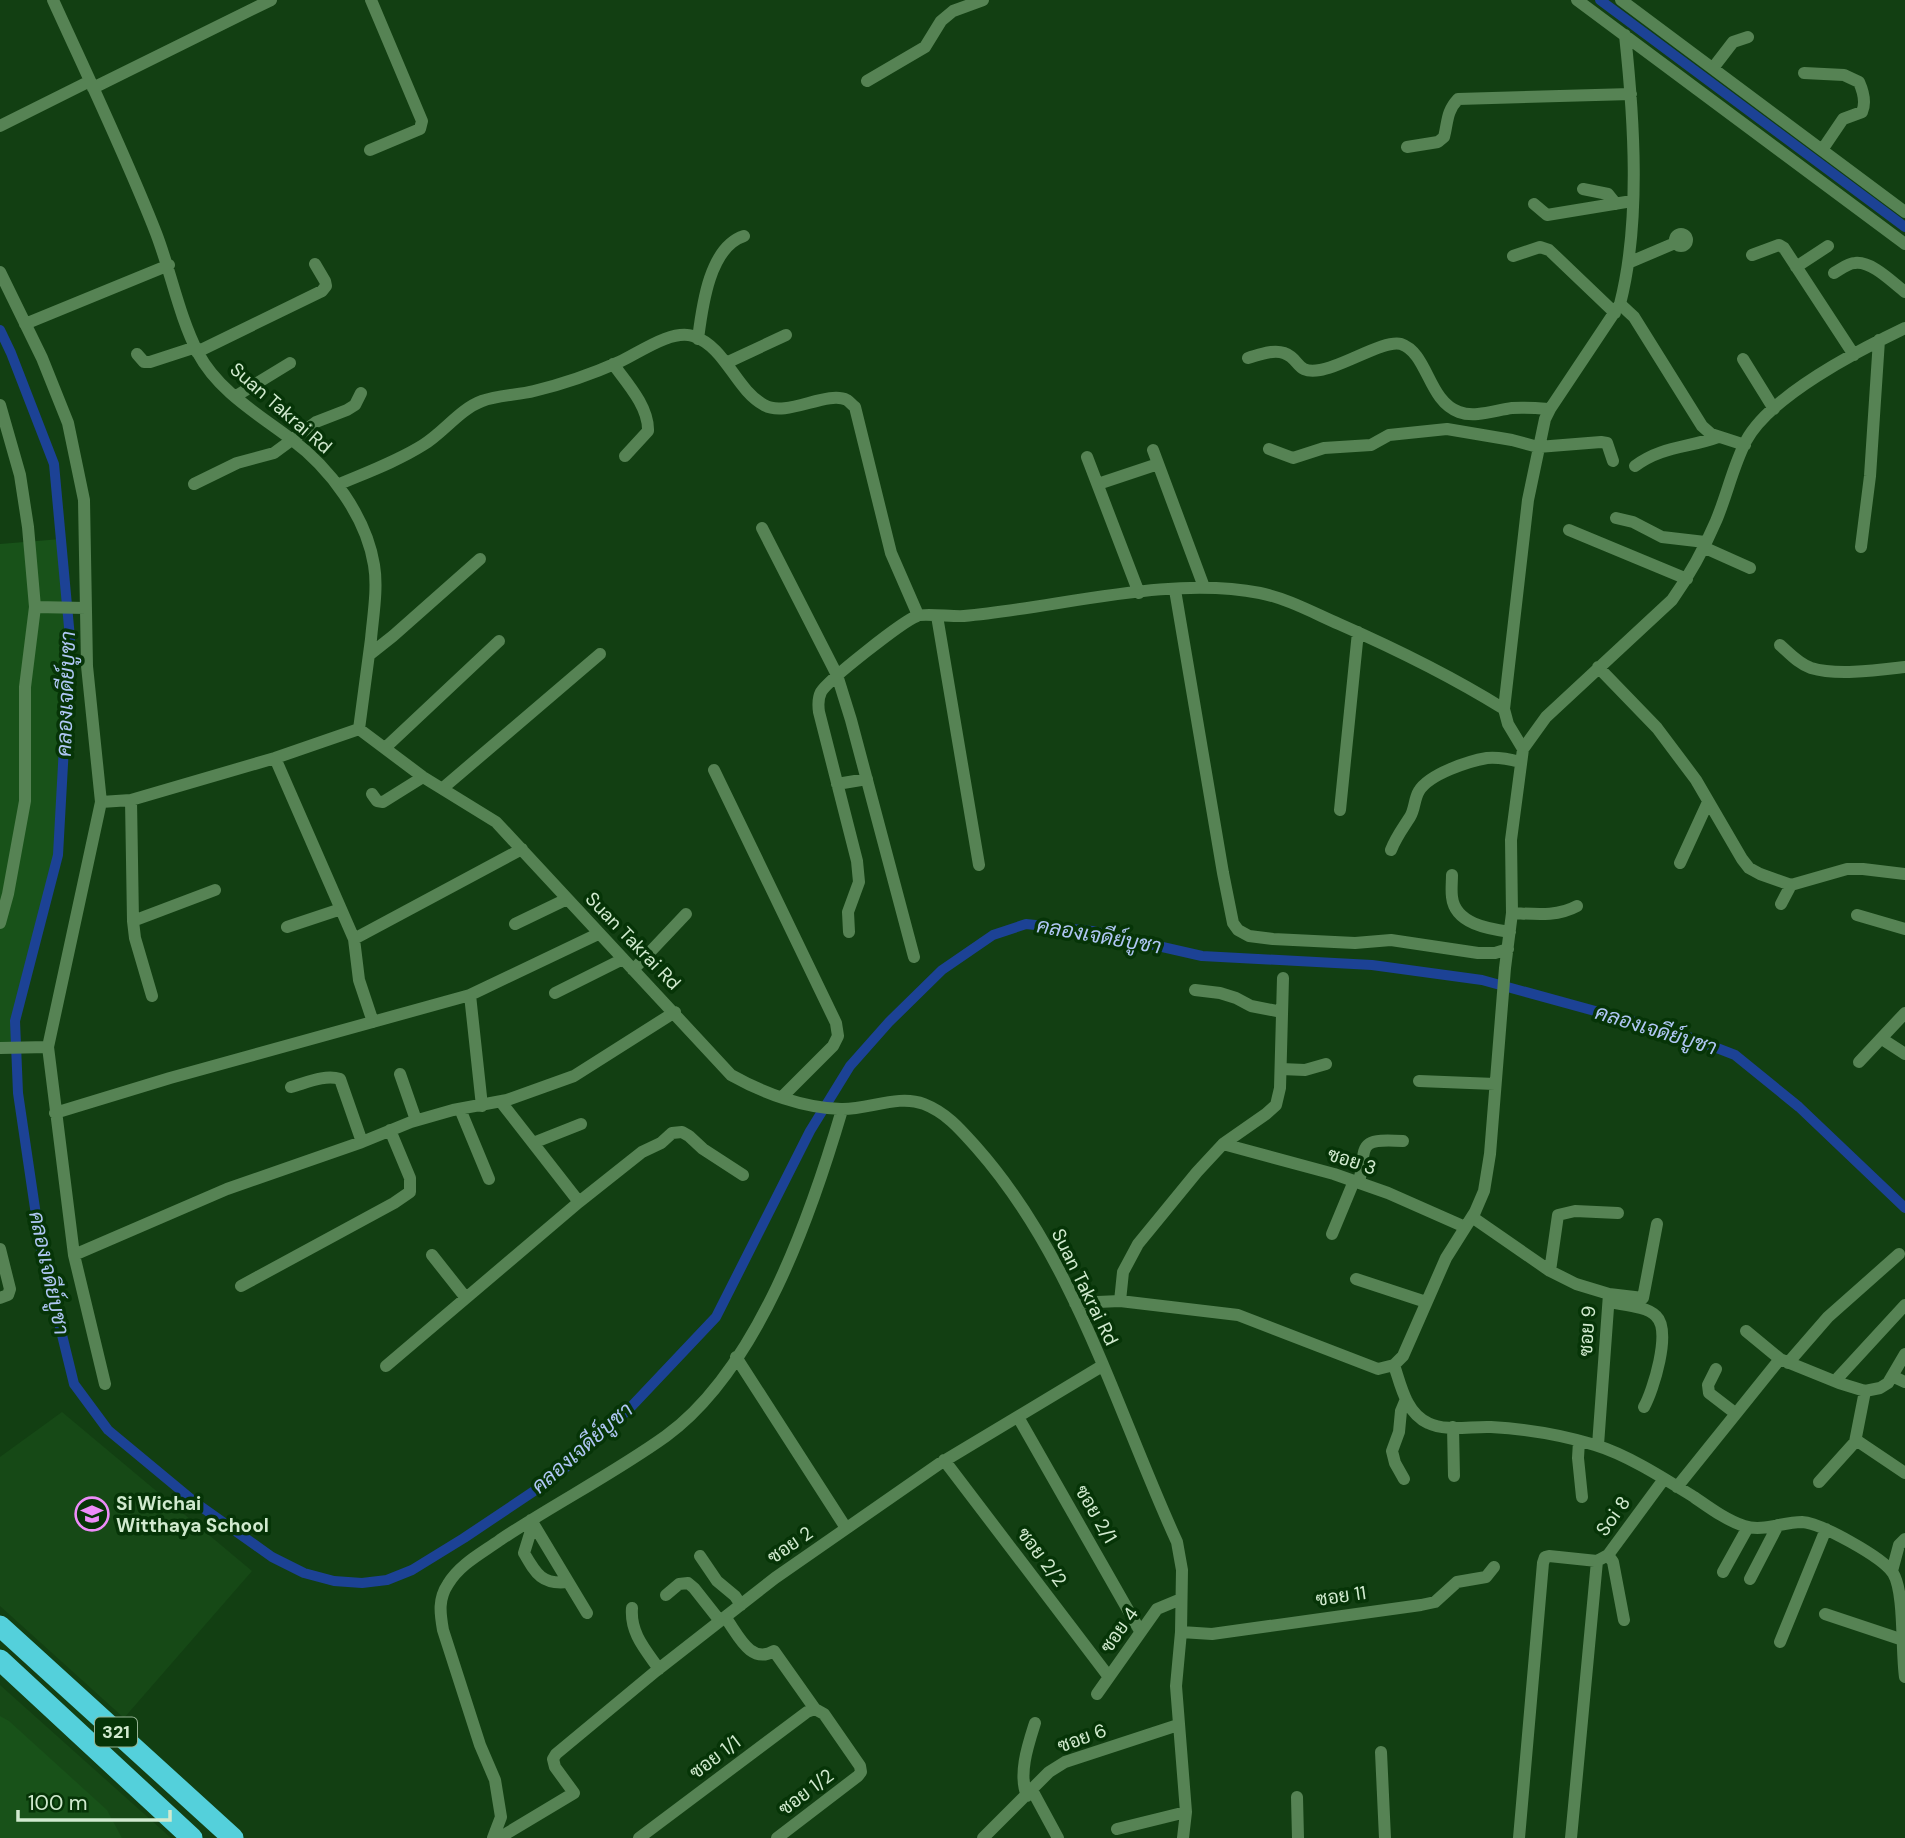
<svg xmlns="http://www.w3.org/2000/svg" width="1905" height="1838" font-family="'DM Sans',Sarabun,sans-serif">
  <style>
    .built { fill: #164916 }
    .green { fill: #185219 }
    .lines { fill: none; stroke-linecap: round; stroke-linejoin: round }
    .canal { stroke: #1c4295; stroke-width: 10 }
    .street { stroke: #568354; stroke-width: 12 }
    .highway { stroke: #54d0db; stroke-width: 21 }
    .labels { text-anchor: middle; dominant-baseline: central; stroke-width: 7; stroke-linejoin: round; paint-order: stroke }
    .shield { fill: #063407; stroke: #94b393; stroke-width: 2 }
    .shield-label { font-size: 18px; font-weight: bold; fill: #d1eacf }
    .street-label { font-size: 19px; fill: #d1eacf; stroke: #063407 }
    .poi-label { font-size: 19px; font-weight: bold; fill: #d1eacf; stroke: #063407; text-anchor: start }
    .water-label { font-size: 21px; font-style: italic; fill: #b0c7f5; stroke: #063407 }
  </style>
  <rect width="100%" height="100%" fill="#123f12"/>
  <path class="built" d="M 62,1412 L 252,1571 L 124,1718 L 0,1606 L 0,1457 Z
    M 0,1685 L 171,1838 L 0,1838 Z"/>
  <path class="green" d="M 61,539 L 70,638 L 58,855 L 15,1021 L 16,1047 L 0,1046 L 0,544 Z
    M 0,1716 L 9,1721 L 107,1810 L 122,1838 L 0,1838 Z"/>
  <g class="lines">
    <path class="canal" d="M 1600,0 L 1905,227
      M 0,330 L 11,353 L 54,464 L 70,638 L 58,855 L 15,1021 L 18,1093 L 41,1249 L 74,1384 L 108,1430 L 196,1503 L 272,1557 L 304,1573 L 334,1581 L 362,1583 L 387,1580 L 412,1570 L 464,1538 L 555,1477 L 629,1409 L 716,1317 L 810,1131 L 850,1066 L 889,1022 L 942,970 L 993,935 L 1026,924 L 1092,931 L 1202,956 L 1372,965 L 1482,980 L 1686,1036 L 1735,1055 L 1799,1107 L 1905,1208"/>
    <path class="street" d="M 53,0 C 88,77 125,154 156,233 C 171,272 179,316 198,353 C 218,391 258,414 291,439 C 330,468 366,516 374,565 C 378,588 373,616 371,639 C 367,669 363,699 359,729 L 423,777 L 496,822 L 731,1075 C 763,1093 803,1108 841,1109 C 868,1110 898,1094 924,1104 C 947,1113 961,1130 977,1148 C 1075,1259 1116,1409 1177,1542 L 1182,1570 L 1181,1632 L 1176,1686 L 1186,1812 L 1183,1838
      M 1577,0 L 1905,244
      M 1621,0 L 1905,212
      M 1713,68 L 1733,42 L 1748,37
      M 1804,73 L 1844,75 L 1859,82 C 1863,91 1866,103 1862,112 L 1843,119 L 1822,150
      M 867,81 L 925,47 L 941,21 L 953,11 L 983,0
      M 93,88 L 271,0
      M 0,126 L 90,81
      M 1407,147 L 1438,142 L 1444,137 C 1448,122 1446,112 1458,99 L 1631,94
      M 370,150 L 420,129 L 422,121 L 371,0
      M 1583,189 L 1608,194 L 1616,204
      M 1534,204 L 1547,215 L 1632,201
      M1675 240a6 6 0 1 1 12 0a6 6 0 1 1-12 0Z
      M 1752,255 L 1779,245 L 1784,248 L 1854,355
      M 1513,256 L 1540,247 L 1549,250 L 1615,313
      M 1628,263 L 1675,243
      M 1796,267 L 1828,246
      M 0,272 L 42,358 L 68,423 L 84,500 L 87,666 L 101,802
      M 1834,273 C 1841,269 1848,263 1855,263 C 1872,261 1892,282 1905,292
      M 1620,304 L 1634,317 L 1702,426 L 1711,434 L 1745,445
      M 25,324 L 169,265
      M 698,339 C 702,308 709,247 744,236
      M 197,352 L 322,291 L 326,286 L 325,281 L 315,264
      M 137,354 L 144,362 L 150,362 L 196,347
      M 1248,358 C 1259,355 1273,349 1284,353 C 1301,359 1295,374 1320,370 C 1342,367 1385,339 1401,344 C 1428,353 1428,401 1459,412 C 1475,418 1496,410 1512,408 C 1525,407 1537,408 1550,409
      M 1743,359 L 1774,409
      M 726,363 L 786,335
      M 613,364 C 627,383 649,407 648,431 L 625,456
      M 236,396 L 290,363
      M 0,405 L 20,475 L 28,527 L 35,607 L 25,687 L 25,801 L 8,894 L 0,923
      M 1269,449 L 1293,458 L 1324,448 L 1371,445 L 1389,435 L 1447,429 L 1512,440 L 1538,447 L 1601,442 L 1607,443 L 1613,461
      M 1153,450 L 1204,587
      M 1087,457 L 1139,593
      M 1635,466 C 1662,446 1688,448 1718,437
      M 194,484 L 237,463 L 274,453 L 316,422 L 347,410 L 355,405 L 361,393
      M 1098,484 L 1158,464
      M 337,485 C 365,473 396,462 423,445 C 443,433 460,409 482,401 C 498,395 518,395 534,391 C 563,384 592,374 619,362 C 639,353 671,329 693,336 C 726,347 735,389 764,405 C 786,418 827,390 847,400 C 850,402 852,405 855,407 L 891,553 L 918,615
      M 1616,518 L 1633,522 L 1662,537 L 1705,542
      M 762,528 L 837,675 L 851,720 L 914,957
      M 1569,530 L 1687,579
      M 1703,547 L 1750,568
      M 1861,547 L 1870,476 L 1879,340
      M 1175,590 L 1223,873 L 1233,923 L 1238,930 L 1249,936 L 1273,939 L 1355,943 L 1391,940 L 1478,953 L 1495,953 L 1508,949
      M 35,607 L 86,608
      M 937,616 L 979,865
      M 1780,645 C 1790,654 1799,664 1811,668 C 1837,676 1879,670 1905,667
      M 369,655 L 393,636 L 480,559
      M 1598,667 L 1657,728 L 1696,780 L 1742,859 L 1749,868 L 1760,874 L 1791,885 L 1847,869 L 1863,869 L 1905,874
      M 385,748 L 499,641
      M 1523,749 L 1508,724 L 1504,709 L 1528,500 L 1545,419 L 1550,409 L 1620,304 C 1641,222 1634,119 1625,35
      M 275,758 L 354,939 L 359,980 L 373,1022
      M 714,770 L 836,1023 L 838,1036 L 833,1046 L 782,1097
      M 837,784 L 867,779
      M 443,788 L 600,654
      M 372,794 L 377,801 L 383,802 L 423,777
      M 131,800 L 133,921 L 135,938 L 152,996
      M 1340,810 L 1358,632
      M 1391,850 C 1396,837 1403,828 1410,817 C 1415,809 1414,799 1419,791 C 1429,774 1469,761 1487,758 C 1499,757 1509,759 1520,762
      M 1680,863 L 1708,802
      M 1452,875 C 1452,882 1451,890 1452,897 C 1455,924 1489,929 1510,932
      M 1781,904 L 1791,885
      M 1512,913 C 1535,914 1557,917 1577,906
      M 1857,915 L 1905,929
      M 133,921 L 215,890
      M 515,924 L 567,899
      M 287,927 L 341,909
      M 849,932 L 848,912 L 859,882 L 857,861 L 819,712 C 818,705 818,698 821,692 C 828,680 903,621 917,616 C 923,613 954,617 964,616 C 1057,608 1168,575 1260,593 C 1286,598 1314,613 1339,624 C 1396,649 1451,676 1504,709
      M 354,939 L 522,849
      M 633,970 L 686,914
      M 1195,990 L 1220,993 L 1236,998 L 1251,1006 L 1282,1012
      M 555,993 L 623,959
      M 1882,1039 L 1905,1054
      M 0,1048 L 48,1047
      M 1859,1062 L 1905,1013
      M 1281,1069 L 1305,1070 L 1326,1064
      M 400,1074 L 416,1120
      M 1419,1081 L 1495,1084
      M 291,1087 C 306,1083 325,1074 340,1079 L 362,1142
      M 482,1106 L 470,995 L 598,934
      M 460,1109 L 489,1179
      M 55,1113 L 170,1078 L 470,995
      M 533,1143 L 581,1124
      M 1223,1144 L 1334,1174 L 1388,1193 L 1465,1227
      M 1359,1183 C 1367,1146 1355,1138 1403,1141
      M 579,1202 L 642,1152 L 661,1143 L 672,1133 L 682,1132 L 689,1136 L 703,1149 L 743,1175
      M 1472,1217 L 1550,1271 L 1576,1284 L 1609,1294 L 1598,1445
      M 1332,1234 L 1354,1181
      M 0,1249 L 10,1289 L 8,1295 L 0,1298
      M 74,1255 L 227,1189 L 362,1142 L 411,1122 L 453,1110 L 507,1100 L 574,1076 L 675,1012
      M 432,1255 L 466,1298
      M 1550,1271 L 1558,1215 L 1575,1211 L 1618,1213
      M 1356,1279 L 1426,1302
      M 241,1286 L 394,1203 L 410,1192 L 410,1178 L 390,1130
      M 1609,1294 L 1643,1298 L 1657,1224
      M 1120,1301 L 1123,1272 L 1138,1244 L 1197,1172 L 1223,1144 L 1266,1114 L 1276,1105 L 1280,1088 L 1283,978
      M 1609,1302 C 1622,1305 1647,1306 1656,1316 C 1672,1331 1653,1391 1644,1407
      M 1075,1303 L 1120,1301 L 1238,1315 L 1378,1369 L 1394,1365 L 1403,1356 L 1446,1258 L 1475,1212 L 1484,1191 L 1490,1154 L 1505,968 L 1512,913 L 1511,840 L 1523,749 L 1546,717 L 1672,600 C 1689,576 1704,549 1716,521 C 1727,495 1733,466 1746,441 C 1770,396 1859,350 1905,328
      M 1746,1331 L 1780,1359 L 1839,1383 L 1865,1391 L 1880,1388 L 1888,1383 L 1905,1354
      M 736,1357 L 846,1528
      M 1788,1363 L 1828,1317 L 1899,1254
      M 1394,1365 C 1401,1386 1406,1413 1428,1423 C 1446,1432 1471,1426 1491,1427 C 1526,1429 1562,1435 1595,1445 C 1628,1455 1665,1479 1694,1497 C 1710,1508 1726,1520 1744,1526 C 1763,1532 1782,1522 1802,1522 C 1821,1523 1882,1557 1893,1573 C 1905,1593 1901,1650 1905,1677
      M 386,1366 L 579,1202 L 501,1102
      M 1716,1369 L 1708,1385 L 1709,1393 L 1735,1413
      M 1892,1376 L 1905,1382
      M 1835,1381 L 1905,1305
      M 105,1384 L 74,1255 L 48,1047 L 101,802 L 131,800 L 275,758 L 359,729
      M 1018,1417 L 1140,1631
      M 1453,1427 L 1454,1476
      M 1856,1440 L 1905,1473
      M 1579,1441 L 1578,1458 L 1582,1497
      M 944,1460 L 1109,1677
      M 1404,1479 L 1395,1463 L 1392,1451 L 1399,1432 L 1401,1411 L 1406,1399
      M 1819,1482 L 1855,1442 L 1865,1391
      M 1677,1487 L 1780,1359
      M 531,1520 L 587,1613
      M 533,1524 L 524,1553 C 536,1574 542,1585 568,1582
      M 700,1556 L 717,1581 L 735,1596 L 741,1605
      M 1892,1571 L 1899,1545 L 1905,1539
      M 1723,1572 L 1748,1527
      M 1750,1579 L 1778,1525
      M 666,1595 L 679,1584 L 688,1583 L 694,1588 L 720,1621
      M 632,1608 C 630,1633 645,1649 659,1669
      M 1825,1614 L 1903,1640
      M 725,1617 C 738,1634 750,1665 774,1651 L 815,1709 L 824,1714 L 860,1766 L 861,1772 L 858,1776 L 777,1838
      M 1624,1620 L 1613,1562 L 1608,1555 L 1664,1479
      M 1181,1632 L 1212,1634 L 1421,1605 L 1435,1602 L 1457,1582 L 1486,1577 L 1494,1567
      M 1780,1642 L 1826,1529
      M 1097,1694 L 1157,1609 L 1181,1599
      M 1381,1752 L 1385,1838
      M 1032,1790 L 1058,1838
      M 1027,1796 C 1018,1774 1028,1745 1035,1723
      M 1297,1797 L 1298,1838
      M 1117,1829 L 1186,1812
      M 493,1838 L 501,1817 L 495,1780 L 480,1745 L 443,1630 C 440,1613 438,1599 448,1584 C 460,1564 482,1553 500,1540 C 554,1504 613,1474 666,1436 C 758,1369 811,1215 842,1110
      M 499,1838 L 574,1793 L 555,1767 L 553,1759 L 556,1754 L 656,1671 L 775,1578 L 939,1464 L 1102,1366
      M 639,1838 L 807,1712 L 815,1709
      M 983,1838 L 1049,1772 L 1065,1762 L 1178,1725
      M 1519,1838 L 1543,1563 L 1545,1557 L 1549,1556 L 1597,1561 L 1608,1555
      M 1571,1838 L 1597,1561"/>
    <path class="highway" d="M 0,1626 L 233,1838
      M 0,1660 L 192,1838"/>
  </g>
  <defs>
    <symbol id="school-ring" viewBox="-11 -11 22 22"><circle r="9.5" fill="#063407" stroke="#ed8cf9" stroke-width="1.5"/><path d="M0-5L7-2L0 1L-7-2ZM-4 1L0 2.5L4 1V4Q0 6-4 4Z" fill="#ed8cf9"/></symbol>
  </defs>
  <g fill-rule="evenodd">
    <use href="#school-ring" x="73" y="1495" width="38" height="38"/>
  </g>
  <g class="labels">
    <rect class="shield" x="95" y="1717.5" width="42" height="29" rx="5"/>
    <g class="shield-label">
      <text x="116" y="1732">321</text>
    </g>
    <g class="street-label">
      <text transform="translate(281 408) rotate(41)">Suan Takrai Rd</text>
      <text transform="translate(633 941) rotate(46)">Suan Takrai Rd</text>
      <text transform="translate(1352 1161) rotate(18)">ซอย 3</text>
      <text transform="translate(1085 1287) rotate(64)">Suan Takrai Rd</text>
      <text transform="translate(1587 1331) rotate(-86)">ซอย 9</text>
      <text transform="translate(1096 1514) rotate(60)">ซอย 2/1</text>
      <text transform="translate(1613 1516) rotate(-54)">Soi 8</text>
      <text transform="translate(790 1545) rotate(-35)">ซอย 2</text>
      <text transform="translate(1042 1557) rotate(53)">ซอย 2/2</text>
      <text transform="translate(1341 1596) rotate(-8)">ซอย 11</text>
      <text transform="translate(1119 1630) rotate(-55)">ซอย 4</text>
      <text transform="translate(1082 1738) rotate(-20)">ซอย 6</text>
      <text transform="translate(715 1757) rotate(-37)">ซอย 1/1</text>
      <text transform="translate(806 1792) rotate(-37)">ซอย 1/2</text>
    </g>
    <g class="poi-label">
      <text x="116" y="1503">Si Wichai<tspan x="116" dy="22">Witthaya School</tspan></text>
    </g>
    <g class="water-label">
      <text transform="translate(66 694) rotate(-88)">คลองเจดีย์บูชา</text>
      <text transform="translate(1099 936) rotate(10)">คลองเจดีย์บูชา</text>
      <text transform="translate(1656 1030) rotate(17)">คลองเจดีย์บูชา</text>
      <text transform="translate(49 1273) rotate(78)">คลองเจดีย์บูชา</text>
      <text transform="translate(582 1448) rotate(-41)">คลองเจดีย์บูชา</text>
    </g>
  </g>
  <path d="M18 1810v10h152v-10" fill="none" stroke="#d1eacf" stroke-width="3.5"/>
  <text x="28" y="1810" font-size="21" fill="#d1eacf" stroke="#063407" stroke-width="5" paint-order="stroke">100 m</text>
</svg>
